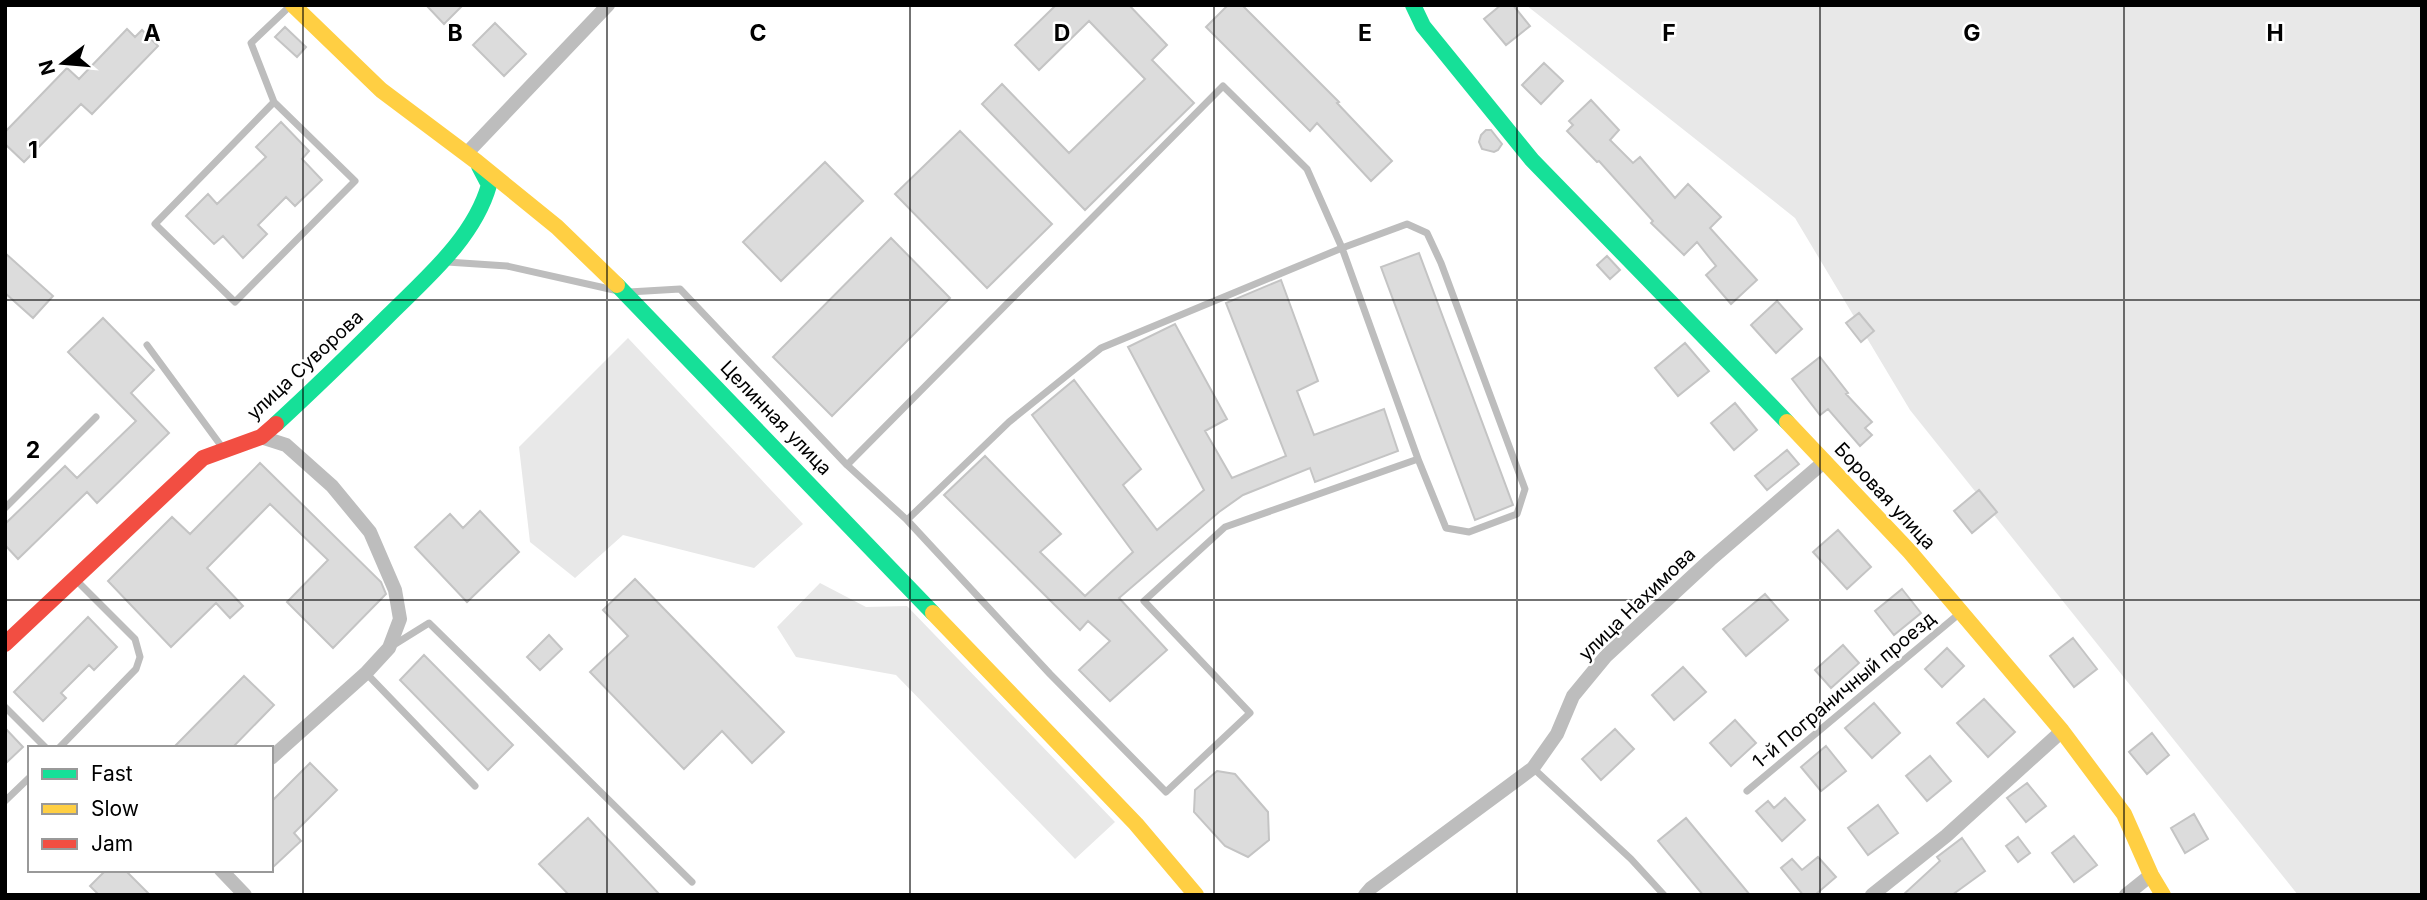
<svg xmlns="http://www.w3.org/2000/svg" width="2427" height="900" font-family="Inter,sans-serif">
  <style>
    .green { fill: #e8e8e8 }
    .building { fill: #dcdcdc; stroke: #c4c4c4; stroke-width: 2 }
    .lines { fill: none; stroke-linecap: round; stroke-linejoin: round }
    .lane { stroke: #bdbdbd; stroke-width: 7 }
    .street { stroke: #bdbdbd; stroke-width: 14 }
    .fast { stroke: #16e098; stroke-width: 16 }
    .slow { stroke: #ffcf43; stroke-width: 16 }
    .jam { stroke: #f24e42; stroke-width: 16 }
    .grid { fill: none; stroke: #000; stroke-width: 2; stroke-opacity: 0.55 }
    .labels { text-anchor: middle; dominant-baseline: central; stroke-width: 5; stroke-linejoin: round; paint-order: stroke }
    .street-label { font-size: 19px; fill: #000; stroke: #fff }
    .grid-label { font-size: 23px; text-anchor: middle; font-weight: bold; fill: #000; stroke: #fff; stroke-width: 5; stroke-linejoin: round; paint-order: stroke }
  </style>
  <rect width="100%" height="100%" fill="#fff"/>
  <path class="green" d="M 1526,5 L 2422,5 L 2422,895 L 2298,895 L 1910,410 L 1795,218 Z
    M 628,338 L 803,524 L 754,568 L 623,535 L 575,578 L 530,542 L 519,447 Z
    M 820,583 L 866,607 L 907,606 L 1115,822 L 1075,859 L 896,675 L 796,657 L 777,627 Z"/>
  <path class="building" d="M 426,5 L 463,5 L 444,24 Z
    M 1056,5 L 1129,5 L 1167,45 L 1152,60 L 1194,103 L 1085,210 L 982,104 L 1002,84 L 1069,153 L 1145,79 L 1089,21 L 1039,70 L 1015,45 Z
    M 1228,5 L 1242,5 L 1339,102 L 1337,103 L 1392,161 L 1371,181 L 1317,123 L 1310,131 L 1206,27 Z
    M 1501,5 L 1513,5 L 1530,26 L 1506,45 L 1484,19 Z
    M 495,23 L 526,54 L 504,76 L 473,45 Z
    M 285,27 L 306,47 L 297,57 L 275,37 Z
    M 127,29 L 135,37 L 142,30 L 158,46 L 92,114 L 81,104 L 24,162 L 5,144 L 5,132 L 67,68 L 79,79 Z
    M 1544,63 L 1563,81 L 1541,104 L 1522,85 Z
    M 1591,100 L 1619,130 L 1610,140 L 1633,163 L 1640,157 L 1675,198 L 1688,184 L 1721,217 L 1710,228 L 1757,280 L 1731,304 L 1706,275 L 1716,266 L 1697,242 L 1684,255 L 1651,223 L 1653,221 L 1599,161 L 1597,162 L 1567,131 L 1573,125 L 1569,121 Z
    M 281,122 L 309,151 L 302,159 L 322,180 L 295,206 L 286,197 L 258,225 L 267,234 L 243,258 L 223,236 L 214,244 L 186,216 L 208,194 L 217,204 L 266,157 L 256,147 Z
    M 1486,130 L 1491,130 L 1502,144 L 1498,150 L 1494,152 L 1482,149 L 1479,142 L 1481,135 Z
    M 960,131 L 1052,224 L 987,288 L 895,194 Z
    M 825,162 L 863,201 L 781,281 L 743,242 Z
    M 891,238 L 950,298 L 832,416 L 773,357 Z
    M 5,253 L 53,296 L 33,318 L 5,293 Z
    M 1419,253 L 1513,505 L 1475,520 L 1381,267 Z
    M 1607,256 L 1620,270 L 1610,279 L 1597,265 Z
    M 1281,280 L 1318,381 L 1297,391 L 1314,435 L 1384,409 L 1398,451 L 1315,482 L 1310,468 L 1243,495 L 1219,512 L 1119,598 L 1167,650 L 1110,701 L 1079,670 L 1110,641 L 1088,621 L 1080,630 L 944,495 L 985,456 L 1061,534 L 1040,552 L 1085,596 L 1133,552 L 1032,415 L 1074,380 L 1141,469 L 1123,485 L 1157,530 L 1204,490 L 1128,347 L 1175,324 L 1227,419 L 1205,431 L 1232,478 L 1286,456 L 1226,303 Z
    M 1777,301 L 1802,329 L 1776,353 L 1751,325 Z
    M 1859,313 L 1874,331 L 1861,342 L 1846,323 Z
    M 103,318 L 154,370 L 131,393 L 169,433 L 97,503 L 87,492 L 18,559 L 5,545 L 5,524 L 65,466 L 77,478 L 136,421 L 68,352 Z
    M 1685,343 L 1709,371 L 1678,396 L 1655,368 Z
    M 1820,357 L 1848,393 L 1846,394 L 1872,422 L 1865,428 L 1872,435 L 1860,446 L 1828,409 L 1820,415 L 1792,379 Z
    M 1735,403 L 1757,430 L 1734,450 L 1711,423 Z
    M 1787,450 L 1799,464 L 1767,490 L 1755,476 Z
    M 260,463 L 381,582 L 386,594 L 333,648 L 287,602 L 328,560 L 270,504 L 207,568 L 243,606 L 230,618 L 216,603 L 171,647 L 108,581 L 172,517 L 190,534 Z
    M 1979,490 L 1997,512 L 1972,533 L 1954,511 Z
    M 480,511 L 519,552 L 467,602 L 415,547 L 450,514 L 463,528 Z
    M 1838,530 L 1871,567 L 1847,589 L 1813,552 Z
    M 635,579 L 784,732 L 752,763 L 722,731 L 684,769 L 590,672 L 628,636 L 603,610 Z
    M 1902,589 L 1921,613 L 1894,635 L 1875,611 Z
    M 1765,594 L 1788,620 L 1746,656 L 1723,629 Z
    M 88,617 L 117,647 L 94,670 L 89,665 L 61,693 L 66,698 L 43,721 L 14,692 Z
    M 549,635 L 562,649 L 540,670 L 527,657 Z
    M 2073,638 L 2097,669 L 2074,687 L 2050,656 Z
    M 1843,645 L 1859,663 L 1831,688 L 1815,670 Z
    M 1947,648 L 1964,666 L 1942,687 L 1925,669 Z
    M 424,655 L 513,745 L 488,770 L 400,680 Z
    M 1683,667 L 1706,692 L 1674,720 L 1652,695 Z
    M 244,676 L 274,705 L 232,748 L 173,748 Z
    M 1984,699 L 2015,732 L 1988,757 L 1957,723 Z
    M 1874,703 L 1900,733 L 1872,758 L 1845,728 Z
    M 1735,720 L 1756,743 L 1731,766 L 1710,743 Z
    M 5,728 L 23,747 L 5,764 Z
    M 1615,729 L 1634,749 L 1601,780 L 1582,759 Z
    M 2152,733 L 2169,755 L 2147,774 L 2129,752 Z
    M 1826,746 L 1846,771 L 1821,791 L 1801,767 Z
    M 1930,756 L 1951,781 L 1927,801 L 1906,776 Z
    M 310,763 L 337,790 L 294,833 L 301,841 L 271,869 L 271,802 Z
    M 1217,771 L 1235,774 L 1268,812 L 1269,840 L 1248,857 L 1225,846 L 1194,812 L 1195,790 Z
    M 2027,783 L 2046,806 L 2026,822 L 2007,798 Z
    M 1785,798 L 1805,820 L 1782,841 L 1756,811 L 1768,801 L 1774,808 Z
    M 1878,805 L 1898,833 L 1868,855 L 1848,828 Z
    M 2194,814 L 2208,839 L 2185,853 L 2171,828 Z
    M 588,818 L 660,895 L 569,895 L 539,864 Z
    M 1686,818 L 1750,895 L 1703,895 L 1658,841 Z
    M 2074,836 L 2097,865 L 2074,882 L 2052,853 Z
    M 2018,837 L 2030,853 L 2018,862 L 2006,846 Z
    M 1962,838 L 1985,871 L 1952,895 L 1903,895 L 1940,861 L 1937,857 Z
    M 1818,857 L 1836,877 L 1815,895 L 1803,895 L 1781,868 L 1792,859 L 1802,870 Z
    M 106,870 L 125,870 L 150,895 L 99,895 L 90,886 Z"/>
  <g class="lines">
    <path class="lane" d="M 274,102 L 155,224 L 235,302 L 355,181 L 274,102 L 251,43 L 290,6
      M 447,262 L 507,266 L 614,290
      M 629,292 L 680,289 L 847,465 L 907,520 L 1050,674 L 1166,792 L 1250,713 L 1144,601 L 1225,527 L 1418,459
      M 147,345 L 222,447
      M 847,465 L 1223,86 L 1307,169 L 1342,248 L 1418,459 L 1446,528 L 1469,532 L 1517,514 L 1525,489 L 1441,263 L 1427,233 L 1407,224 L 1342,248 L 1101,348 L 1009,422 L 907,520
      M 5,508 L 96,417
      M 392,646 L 429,623 L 692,882
      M 366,673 L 475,786
      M 5,707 L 46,748
      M 59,748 L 136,669 L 140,657 L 135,639 L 77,581
      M 1533,768 L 1631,859 L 1664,895
      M 1747,791 L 1960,613
      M 5,801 L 30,777"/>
    <path class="street" d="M 466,154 L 608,5
      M 261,437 L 286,445 L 332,486 L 370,532 L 395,590 L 400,619 L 389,648 L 366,673 L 271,758
      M 221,870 L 245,895
      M 1365,895 L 1371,888 L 1533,768 L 1557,734 L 1573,696 L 1606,656 L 1710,560 L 1825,461
      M 1872,895 L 1946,836 L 2062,731
      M 2126,895 L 2151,875"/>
    <path class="fast" d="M 1413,5 L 1423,26 L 1532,160 L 1787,422
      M 617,285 L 933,613
      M 276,424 C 314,389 351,353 388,316 C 426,278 474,238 489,185 L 479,166"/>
    <path class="slow" d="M 293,5 L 381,90 L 477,162 L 557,227 L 617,285
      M 1787,422 L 1910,552 L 2062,731 L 2124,814 L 2151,875 L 2163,895
      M 933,613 L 1136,824 L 1196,895"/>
    <path class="jam" d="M 5,644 L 203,458 L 261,437 L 276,424"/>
  </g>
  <path class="grid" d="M 303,5 L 303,895M 607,5 L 607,895M 910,5 L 910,895M 1214,5 L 1214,895M 1517,5 L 1517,895M 1820,5 L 1820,895M 2124,5 L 2124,895M 5,300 L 2422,300M 5,600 L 2422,600"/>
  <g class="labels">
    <g class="street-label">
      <text transform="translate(305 365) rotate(-43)">улица Суворова</text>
      <text transform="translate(776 418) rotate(46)">Целинная улица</text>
      <text transform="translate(1885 496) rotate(47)">Боровая улица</text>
      <text transform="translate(1637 604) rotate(-44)">улица Нахимова</text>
      <text transform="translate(1844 690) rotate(-40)">1-й Пограничный проезд</text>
    </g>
  </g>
  <g class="grid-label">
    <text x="152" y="41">A</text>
    <text x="455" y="41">B</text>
    <text x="758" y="41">C</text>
    <text x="1062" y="41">D</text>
    <text x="1365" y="41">E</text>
    <text x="1669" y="41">F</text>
    <text x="1972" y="41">G</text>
    <text x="2275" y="41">H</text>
    <text x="33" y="158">1</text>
    <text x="33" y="458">2</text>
  </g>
  <rect width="2427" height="900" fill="none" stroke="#000000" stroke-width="14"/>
  <rect x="28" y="746" width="245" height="126" fill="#ffffff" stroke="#999999" stroke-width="2"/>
  <rect x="42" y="769" width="35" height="10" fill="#16e098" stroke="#999999" stroke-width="2"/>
  <text x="91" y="781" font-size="21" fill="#000000">Fast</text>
  <rect x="42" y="804" width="35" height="10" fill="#ffcf43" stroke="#999999" stroke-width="2"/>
  <text x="91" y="816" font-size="21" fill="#000000">Slow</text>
  <rect x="42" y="839" width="35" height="10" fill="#f24e42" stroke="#999999" stroke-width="2"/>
  <text x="91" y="851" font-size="21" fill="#000000">Jam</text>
  <g transform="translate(63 63) rotate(254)" stroke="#ffffff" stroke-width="5" paint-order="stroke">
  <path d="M0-5L12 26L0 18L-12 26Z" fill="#000000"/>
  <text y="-10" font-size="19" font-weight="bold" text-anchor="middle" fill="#000000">N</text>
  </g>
</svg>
